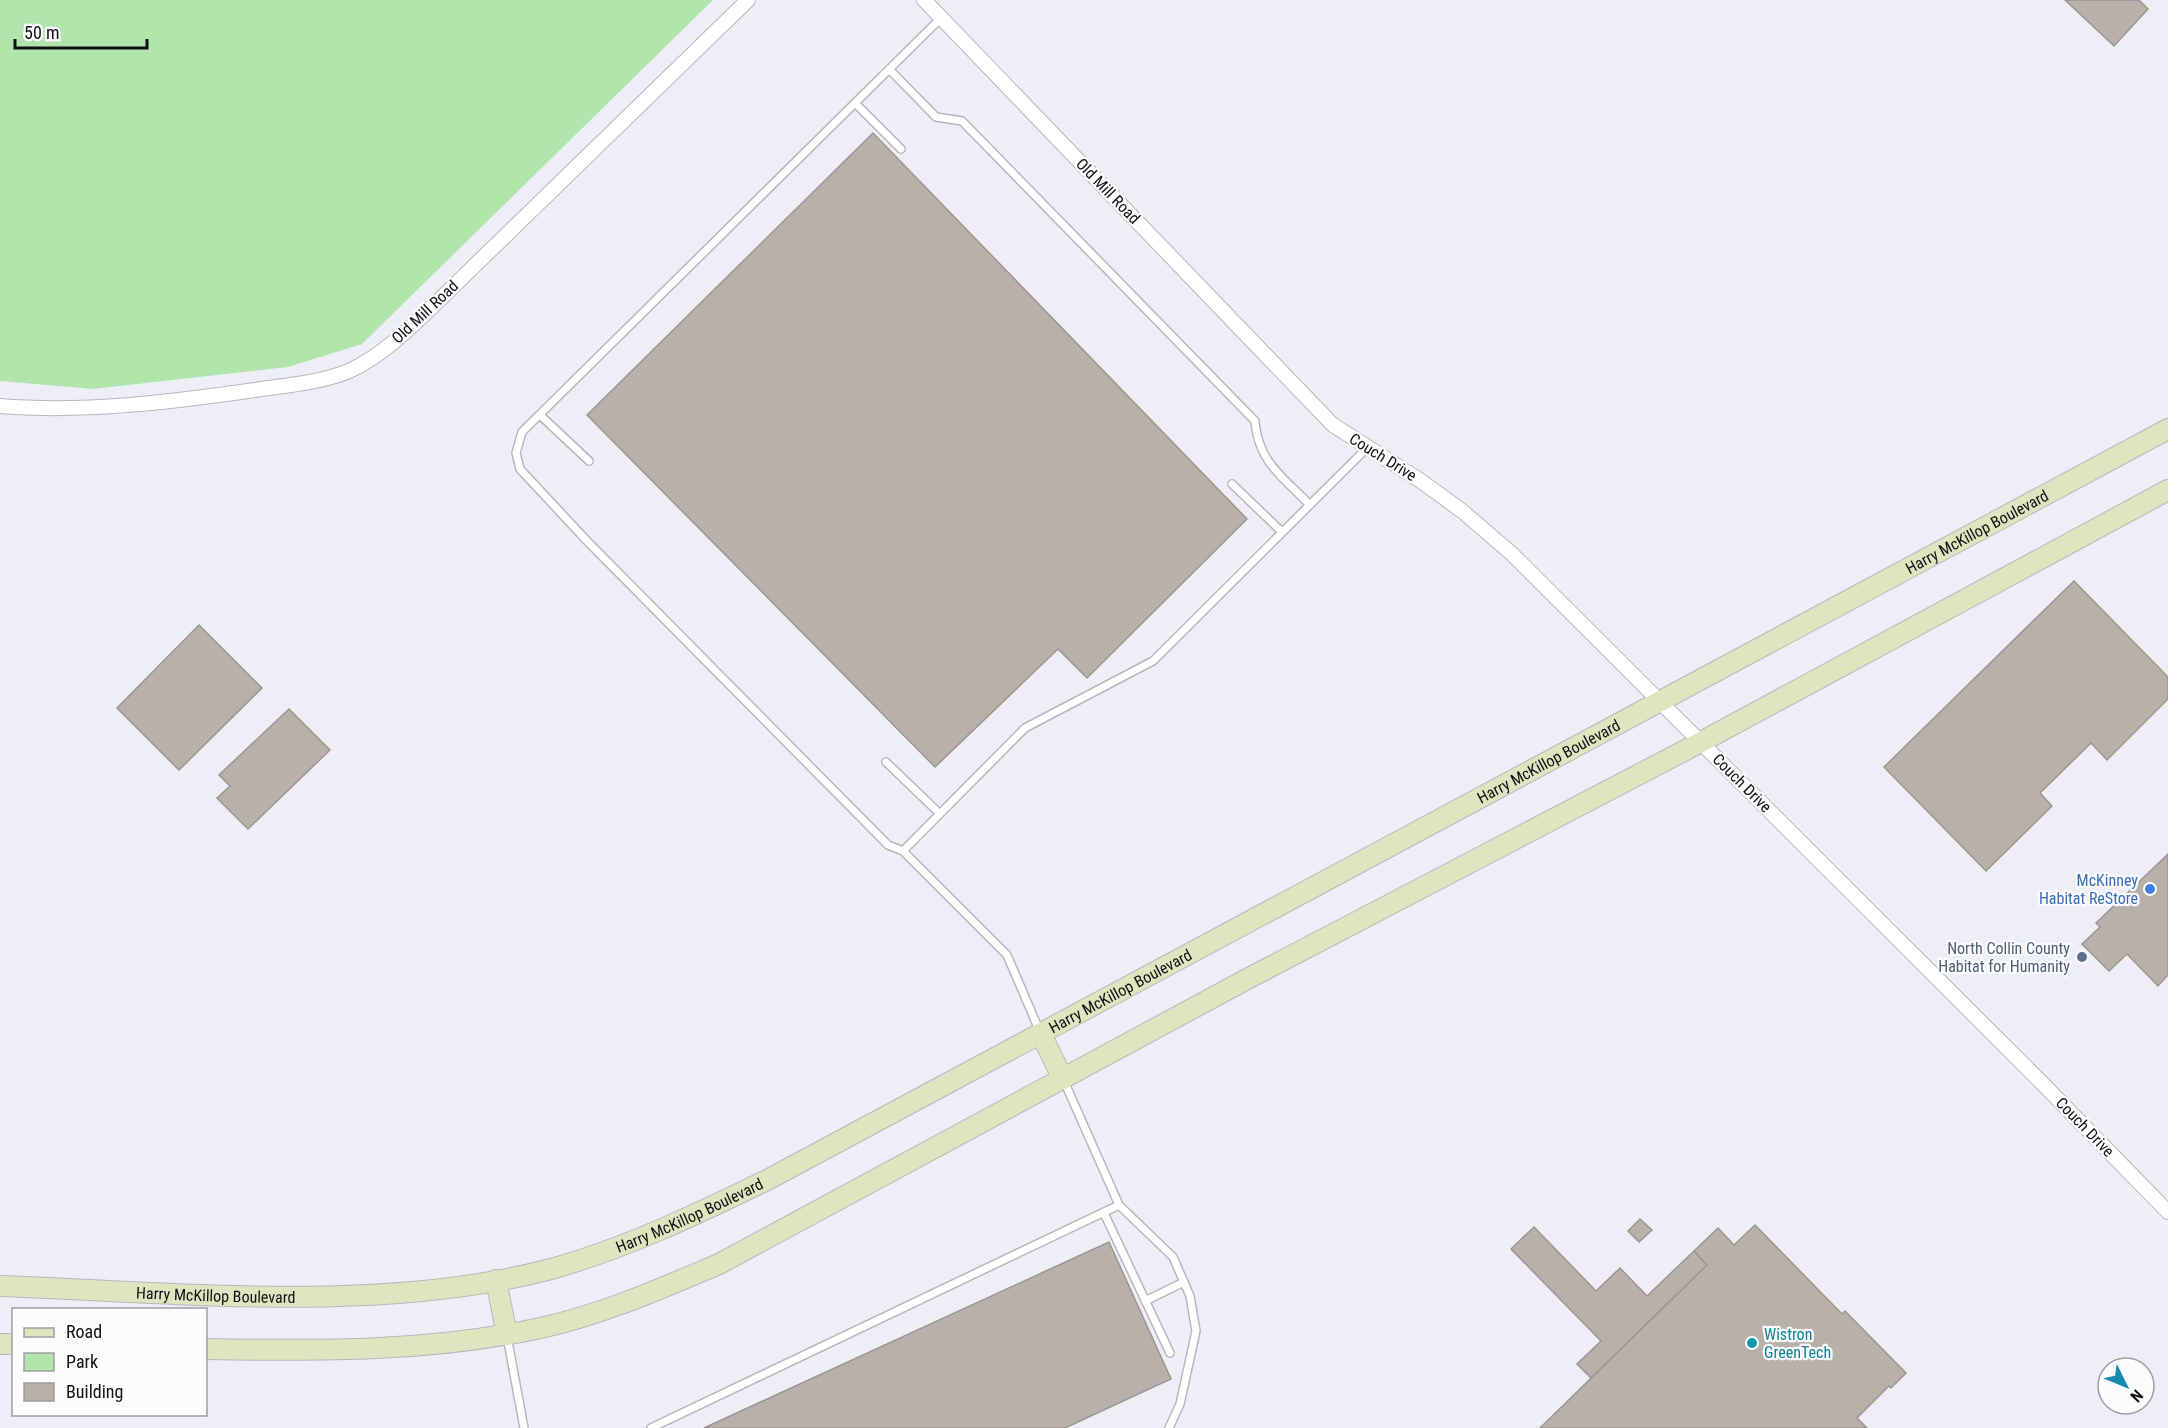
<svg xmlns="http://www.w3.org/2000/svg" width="2168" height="1428" font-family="'Roboto Condensed',sans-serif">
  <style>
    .green { fill: #b2e5ac }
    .building { fill: #b8b1aa; stroke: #9d968f; stroke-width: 1.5 }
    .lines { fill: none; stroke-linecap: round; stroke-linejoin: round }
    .service-casing { stroke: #b6b7c0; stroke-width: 10 }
    .minor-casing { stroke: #b6b7c0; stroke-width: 16 }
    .secondary-casing { stroke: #b6b7c0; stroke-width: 22 }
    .service { stroke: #fff; stroke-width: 7 }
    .minor { stroke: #fff; stroke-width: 14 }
    .secondary { stroke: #dde6bf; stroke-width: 20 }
    .shop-dot { fill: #3f7fe0; stroke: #fcfcfe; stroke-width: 2 }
    .service-dot { fill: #5c6f8a; stroke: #fcfcfe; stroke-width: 2 }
    .culture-dot { fill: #0f9aa8; stroke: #fcfcfe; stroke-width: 2 }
    .labels { text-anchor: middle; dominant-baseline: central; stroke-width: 4.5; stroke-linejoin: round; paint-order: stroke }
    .street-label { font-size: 16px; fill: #101114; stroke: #fcfcfe }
    .shop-label { font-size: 16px; fill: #366cbe; stroke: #fcfcfe; text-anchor: end }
    .service-label { font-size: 16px; fill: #4e5e75; stroke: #fcfcfe; text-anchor: end }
    .culture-label { font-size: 16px; fill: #0d838f; stroke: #fcfcfe; text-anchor: start }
  </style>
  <rect width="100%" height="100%" fill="#eeeef8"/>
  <path class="green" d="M 0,0 L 713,0 L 362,344 L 288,367 L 93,389 L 0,381 Z"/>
  <path class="building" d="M 2065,0 L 2139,0 L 2148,9 L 2114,46 Z
    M 873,133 L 1247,519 L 1087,678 L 1058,649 L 935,767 L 587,415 Z
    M 2074,581 L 2168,677 L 2168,699 L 2107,760 L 2091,743 L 2040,793 L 2052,806 L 1986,871 L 1884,767 Z
    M 199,625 L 262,688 L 179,770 L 117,708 Z
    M 289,709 L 330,750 L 248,829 L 217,798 L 230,786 L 219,775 Z
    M 2168,854 L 2168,975 L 2158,986 L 2127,954 L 2109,971 L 2082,944 L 2100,927 L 2096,923 Z
    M 1640,1219 L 1652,1230 L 1639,1242 L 1628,1231 Z
    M 1755,1225 L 1842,1314 L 1845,1311 L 1906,1373 L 1891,1388 L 1889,1386 L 1857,1418 L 1867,1428 L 1540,1428 L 1707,1265 L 1694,1251 L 1718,1228 L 1734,1245 Z
    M 1534,1227 L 1596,1291 L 1620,1268 L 1647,1296 L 1694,1251 L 1707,1265 L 1591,1378 L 1577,1364 L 1601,1341 L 1511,1249 Z
    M 1109,1242 L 1171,1379 L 1065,1428 L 704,1428 Z"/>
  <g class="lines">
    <defs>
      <path id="service" d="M 941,18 L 522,432 L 516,453 L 520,469 L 587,541 L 888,845 L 903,851 L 1025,728 L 1153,661 L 1367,448
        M 889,69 L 936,117 L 962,121 L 1255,421 C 1258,462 1283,477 1310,505
        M 855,103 L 901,149
        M 540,415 L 589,461
        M 1232,484 L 1282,532
        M 886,762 L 939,813
        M 903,851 L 1007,955 L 1040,1032
        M 1064,1081 L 1119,1205 L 1173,1257 L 1190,1296 L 1196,1331 L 1180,1404 L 1169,1428
        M 1104,1213 L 1170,1353
        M 1145,1301 L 1184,1282
        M 507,1336 L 524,1428
        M 651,1428 L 1119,1205"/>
      <path id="minor" d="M 924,0 L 1333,425 L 1421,481 L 1462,511 L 1511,553 L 2042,1083 L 2168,1212
        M 0,406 C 85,413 171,402 255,390 C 286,385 320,383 349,371 C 381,356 407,331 432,307 L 748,0"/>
      <g id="secondary">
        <path d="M 1041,1034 L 1063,1079"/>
        <path d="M 496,1280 L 507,1335"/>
        <path id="s1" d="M 0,1286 C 175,1292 376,1314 547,1270 C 625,1249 697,1214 769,1179 L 2168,429"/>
        <path d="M 0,1344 L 14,1344"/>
        <path d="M 206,1349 C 319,1351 433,1352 545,1327 C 606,1313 662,1288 719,1264 L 1249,978 L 1701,742 L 2168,490"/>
      </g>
    </defs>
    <use href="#service" class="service-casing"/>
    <use href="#minor" class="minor-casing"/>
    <use href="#secondary" class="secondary-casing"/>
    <use href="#service" class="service"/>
    <use href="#minor" class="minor"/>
    <use href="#secondary" class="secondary"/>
  </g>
  <circle class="shop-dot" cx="2150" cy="889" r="6"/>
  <circle class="service-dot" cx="2082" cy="957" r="6"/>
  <circle class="culture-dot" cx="1752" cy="1343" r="6"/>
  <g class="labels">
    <g class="street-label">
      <text transform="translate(1108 191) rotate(46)">Old Mill Road</text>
      <text transform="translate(425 312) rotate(-43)">Old Mill Road</text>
      <text transform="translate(1383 457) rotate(32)">Couch Drive</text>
      <text stroke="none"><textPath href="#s1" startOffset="2160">Harry McKillop Boulevard</textPath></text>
      <text stroke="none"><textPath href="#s1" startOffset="1674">Harry McKillop Boulevard</textPath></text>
      <text transform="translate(1742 783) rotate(45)">Couch Drive</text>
      <text stroke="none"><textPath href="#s1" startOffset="1188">Harry McKillop Boulevard</textPath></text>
      <text transform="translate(2085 1127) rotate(46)">Couch Drive</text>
      <text stroke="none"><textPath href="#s1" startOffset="702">Harry McKillop Boulevard</textPath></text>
      <text stroke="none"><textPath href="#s1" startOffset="216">Harry McKillop Boulevard</textPath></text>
    </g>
    <g class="shop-label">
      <text x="2138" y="880">McKinney<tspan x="2138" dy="18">Habitat ReStore</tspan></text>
    </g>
    <g class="service-label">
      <text x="2070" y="948">North Collin County<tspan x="2070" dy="18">Habitat for Humanity</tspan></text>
    </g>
    <g class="culture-label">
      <text x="1764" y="1334">Wistron<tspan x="1764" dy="18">GreenTech</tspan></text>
    </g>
  </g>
  <rect x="12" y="1308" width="195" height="108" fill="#fcfcfe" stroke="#9e9ea0" stroke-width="1.5"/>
  <rect x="24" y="1328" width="30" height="9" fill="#dde6bf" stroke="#9e9ea0" stroke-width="1.5"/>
  <text x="66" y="1338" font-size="18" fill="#101114">Road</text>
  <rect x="24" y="1353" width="30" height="18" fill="#b2e5ac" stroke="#9e9ea0" stroke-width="1.5"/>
  <text x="66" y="1368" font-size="18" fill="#101114">Park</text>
  <rect x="24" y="1383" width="30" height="18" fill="#b8b1aa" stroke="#9e9ea0" stroke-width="1.5"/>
  <text x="66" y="1398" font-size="18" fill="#101114">Building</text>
  <g transform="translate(2126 1386) rotate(133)"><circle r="28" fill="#fcfcfe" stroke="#9e9ea0" stroke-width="1.5"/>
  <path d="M0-4.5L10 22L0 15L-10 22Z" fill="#168aae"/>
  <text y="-9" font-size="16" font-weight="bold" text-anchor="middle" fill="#101114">N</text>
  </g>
  <path d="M15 39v9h132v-9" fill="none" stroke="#101114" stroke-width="3"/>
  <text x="24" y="39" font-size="18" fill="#101114" stroke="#fcfcfe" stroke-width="4.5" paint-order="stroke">50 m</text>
</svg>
